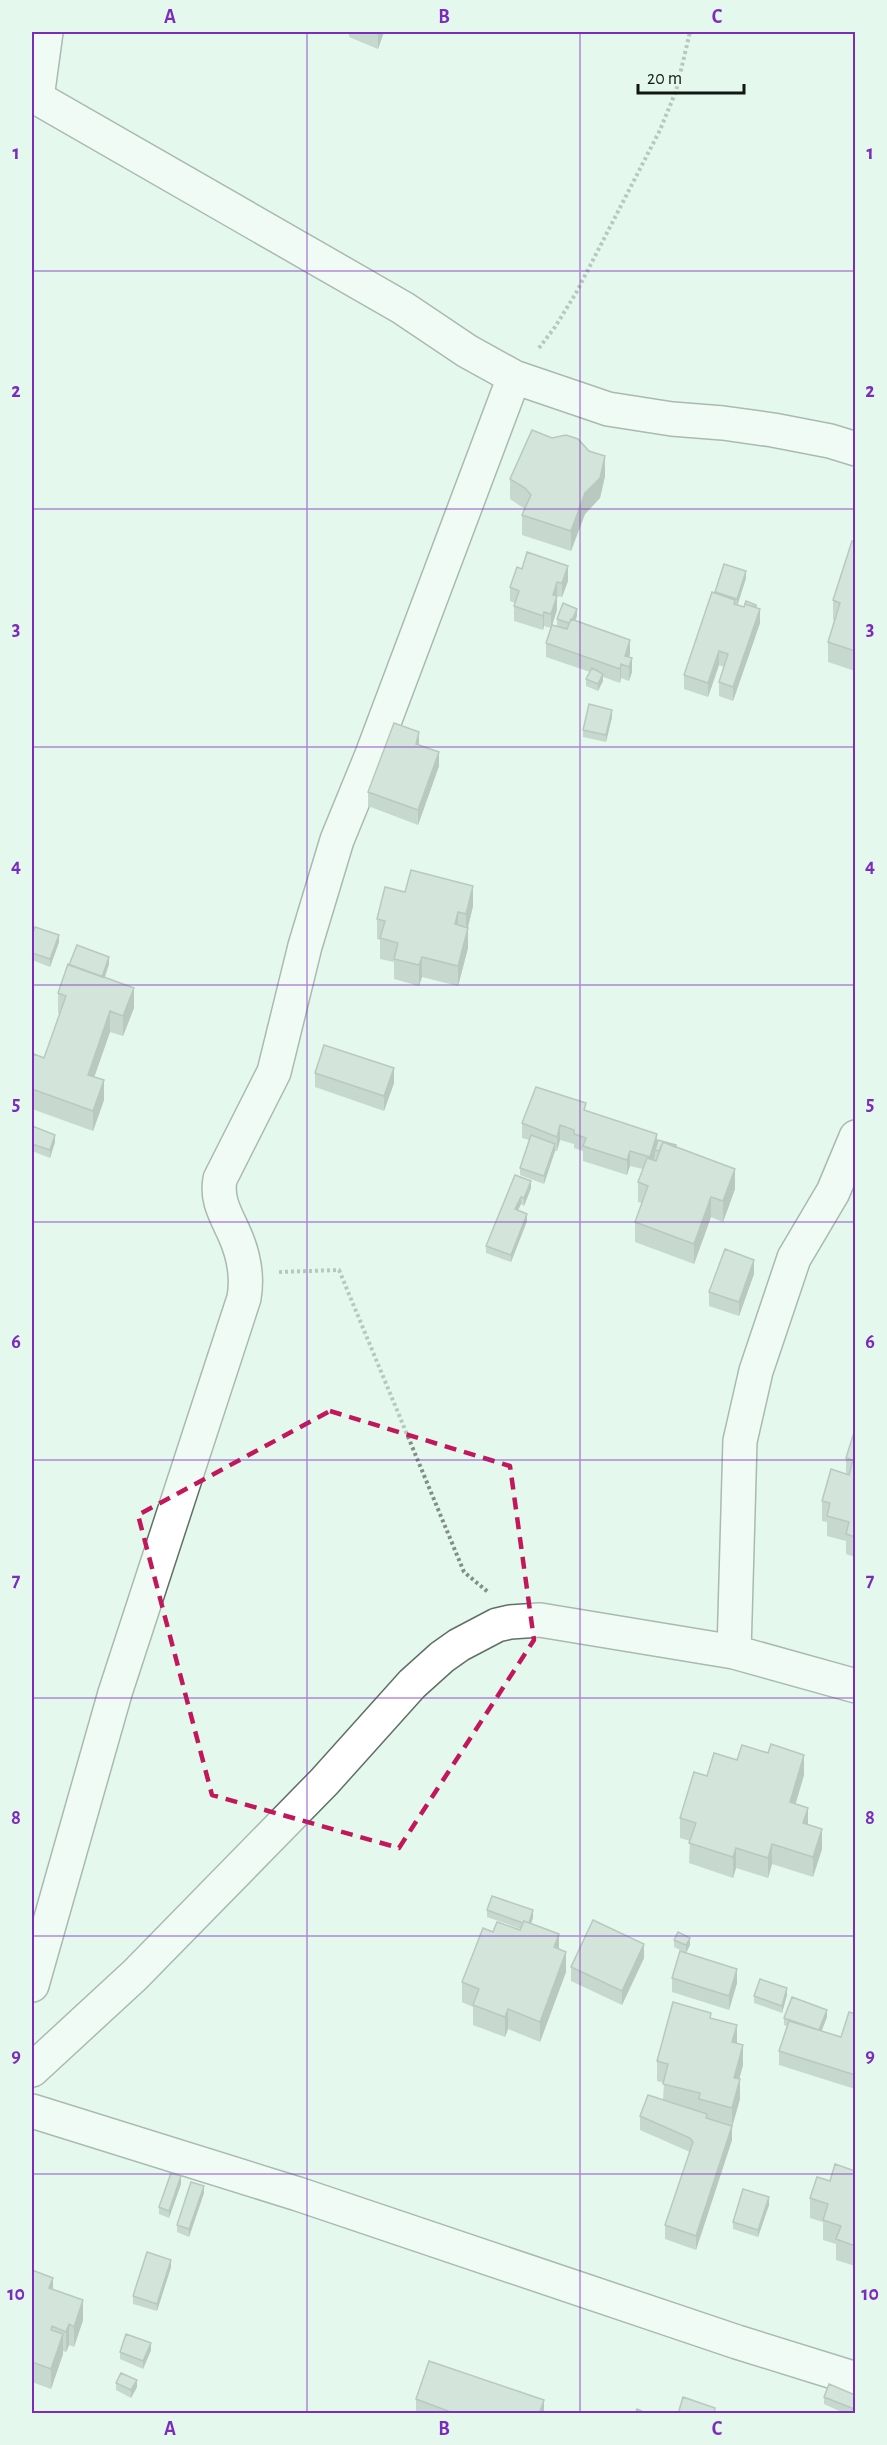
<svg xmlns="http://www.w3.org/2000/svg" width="887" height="2445" font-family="'Alegreya Sans',sans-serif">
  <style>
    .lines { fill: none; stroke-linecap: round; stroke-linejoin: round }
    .minor-casing { stroke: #607067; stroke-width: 36 }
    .path { stroke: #828f88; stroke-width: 4; stroke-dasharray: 3 3; stroke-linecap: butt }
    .minor { stroke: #fff; stroke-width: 33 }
    .wall { fill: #a2b1a9 }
    .shaded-wall { fill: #849089 }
    .building { fill: #bccec4; stroke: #849089; stroke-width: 1.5 }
    .marked { fill: none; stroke: #c2185b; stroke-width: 4.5; stroke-dasharray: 12 8; stroke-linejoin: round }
    .grid { fill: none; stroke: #7b2cbf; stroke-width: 1.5; stroke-opacity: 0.55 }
    .neatline { fill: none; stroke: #7b2cbf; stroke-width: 2 }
    .grid-label { font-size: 20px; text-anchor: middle; font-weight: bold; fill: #7b2cbf }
  </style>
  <rect width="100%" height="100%" fill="#e5f8ed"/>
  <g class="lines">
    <defs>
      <path id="minor" d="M 32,95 L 403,308 L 467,351 L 514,377 L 608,409 L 672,419 L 723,423 L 773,430 L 830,441 L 856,449
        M 37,98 L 46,32
        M 734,1652 L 740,1441 L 756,1371 L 794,1258 L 833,1192 L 856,1137
        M 32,1985 L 115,1693 L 244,1298 C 248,1275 244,1255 234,1233 C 226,1215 216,1200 220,1179 L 274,1072 L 305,946 L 337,840 L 371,757 L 514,377
        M 32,2070 L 135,1975 L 324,1782 L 412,1684 L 442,1657 L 459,1645 L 497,1625 L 510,1622 L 540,1620 L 734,1652 L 856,1686
        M 32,2111 L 298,2194 L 737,2342 L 856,2379"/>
    </defs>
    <use href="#minor" class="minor-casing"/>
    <path class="path" d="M 539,348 L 555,327 L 576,293 L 660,130 L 676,91 L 690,32
      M 279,1272 L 339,1270 L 464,1572 L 488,1592"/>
    <use href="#minor" class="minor"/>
  </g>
  <path class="wall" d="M 349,32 L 384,32 L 378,49 L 349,37 Z
    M 605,476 L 600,498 L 585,514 L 571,551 L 522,535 L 522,515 L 525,509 L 510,499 L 510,479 Z
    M 855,542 L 855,671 L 828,662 L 828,642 L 835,621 L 833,620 L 833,600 Z
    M 522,569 L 568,581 L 562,597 L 557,596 L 557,610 L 552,625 L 557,626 L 557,619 L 577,616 L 575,620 L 630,654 L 629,657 L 632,672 L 629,681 L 621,678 L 620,683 L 603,677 L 603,681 L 598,691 L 586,686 L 586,679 L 590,672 L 546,657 L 546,643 L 551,628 L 544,626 L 543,630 L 514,621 L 514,606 L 515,603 L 510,601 L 510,587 Z
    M 746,578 L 737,605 L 744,607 L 756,608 L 760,623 L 733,701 L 719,696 L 719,682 L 724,667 L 719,665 L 708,697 L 684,689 L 684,675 L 715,592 Z
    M 612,717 L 606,742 L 583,737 L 583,730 Z
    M 419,745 L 439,766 L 418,825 L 368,806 L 368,792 Z
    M 405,892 L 473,906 L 468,928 L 468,948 L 458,986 L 422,977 L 419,986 L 394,979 L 394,962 L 380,959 L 380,940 L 377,939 L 377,919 Z
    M 32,935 L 59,942 L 50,967 L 32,960 Z
    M 109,964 L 105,978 L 134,1008 L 123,1036 L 110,1032 L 94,1077 L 104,1100 L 93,1131 L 32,1109 L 32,1062 L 44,1058 L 60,1014 L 58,1013 L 58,993 Z
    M 315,1073 L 394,1083 L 384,1111 L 315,1087 Z
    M 586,1111 L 657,1144 L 676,1147 L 735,1189 L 723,1222 L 711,1217 L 694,1264 L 635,1242 L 635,1222 L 642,1203 L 638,1202 L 638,1182 L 643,1169 L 630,1166 L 627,1175 L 583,1161 L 583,1151 L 574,1148 L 574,1144 L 560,1140 L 557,1151 L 555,1151 L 544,1184 L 520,1175 L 520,1168 L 529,1140 L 522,1138 L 522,1123 Z
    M 32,1127 L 55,1142 L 50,1158 L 32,1151 Z
    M 515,1175 L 531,1188 L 524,1206 L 521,1204 L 518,1210 L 527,1221 L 511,1262 L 486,1253 L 486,1246 Z
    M 754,1274 L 739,1316 L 709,1306 L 709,1292 Z
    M 855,1429 L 855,1557 L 846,1554 L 846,1541 L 827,1536 L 827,1522 L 822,1521 L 822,1501 L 846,1474 L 846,1458 Z
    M 737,1760 L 804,1775 L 795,1804 L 822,1849 L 813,1877 L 772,1864 L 768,1878 L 736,1868 L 733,1878 L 689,1863 L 690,1841 L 680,1838 L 680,1818 L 707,1776 Z
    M 487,1910 L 533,1918 L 531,1923 L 559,1949 L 566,1972 L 540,2042 L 508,2029 L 505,2037 L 473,2025 L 473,2007 L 462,2002 L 462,1982 L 521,1929 L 487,1917 Z
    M 674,1940 L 690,1945 L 686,1953 L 674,1947 Z
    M 644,1958 L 622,2005 L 571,1981 L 571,1967 Z
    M 672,1978 L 737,1983 L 729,2010 L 672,1992 Z
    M 787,1995 L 782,2013 L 754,2003 L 754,1996 Z
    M 855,2014 L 855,2089 L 779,2065 L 779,2051 L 787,2026 L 784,2025 L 784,2018 L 827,2017 L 821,2031 L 841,2037 Z
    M 711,2019 L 737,2043 L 743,2065 L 739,2079 L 740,2099 L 732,2127 L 732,2140 L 696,2250 L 665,2239 L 665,2225 L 690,2152 L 640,2130 L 640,2116 L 663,2100 L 664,2083 L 657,2081 L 657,2061 Z
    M 855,2171 L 855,2266 L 836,2260 L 836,2244 L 823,2240 L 823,2222 L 810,2218 L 810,2198 L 830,2181 Z
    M 181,2184 L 169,2218 L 159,2214 L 159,2207 Z
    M 204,2193 L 189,2237 L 177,2232 L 177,2225 Z
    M 769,2205 L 758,2237 L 733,2229 L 733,2222 Z
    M 171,2267 L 157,2311 L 133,2304 L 133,2296 Z
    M 32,2270 L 53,2289 L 83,2320 L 74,2347 L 69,2345 L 66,2352 L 63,2351 L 63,2354 L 51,2389 L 32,2382 Z
    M 151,2350 L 143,2369 L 120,2359 L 120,2352 Z
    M 116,2383 L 137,2387 L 131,2398 L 116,2390 Z
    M 855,2395 L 855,2414 L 846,2414 L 824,2404 L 824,2397 Z
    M 416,2399 L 544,2414 L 416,2414 Z"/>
  <path class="shaded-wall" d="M 379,32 L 384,32 L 378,49 L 378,34 Z
    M 605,456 L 605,476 L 600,498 L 585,514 L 571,551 L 571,531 L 585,493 Z
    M 568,566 L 568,581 L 562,597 L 562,583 Z
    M 746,571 L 746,578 L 737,607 L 737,599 Z
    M 557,582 L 557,596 L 553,595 Z
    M 557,596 L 557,610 L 551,629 L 551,614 Z
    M 577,609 L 577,616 L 571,631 L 571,624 Z
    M 760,609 L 760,623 L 733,701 L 733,687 Z
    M 544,612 L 544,626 L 543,630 L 543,616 Z
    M 630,640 L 630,654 L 626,666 L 625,656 Z
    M 719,651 L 719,665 L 708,697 L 708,683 Z
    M 632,658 L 632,672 L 629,681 L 629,667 Z
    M 621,664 L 621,678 L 620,683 L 620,669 Z
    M 603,674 L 603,681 L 598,691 L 598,684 Z
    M 612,710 L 612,717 L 606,742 L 606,735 Z
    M 419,732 L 419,746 L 416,744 Z
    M 439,752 L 439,766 L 418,825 L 418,810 Z
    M 473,886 L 473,906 L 466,934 L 466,914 Z
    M 458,912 L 458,932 L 455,924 Z
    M 468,928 L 468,948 L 458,986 L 458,966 Z
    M 59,935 L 59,942 L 50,967 L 50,959 Z
    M 109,957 L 109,964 L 101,986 L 101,979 Z
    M 422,957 L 422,977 L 419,986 L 419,965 Z
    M 134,988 L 134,1008 L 123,1036 L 123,1016 Z
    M 110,1011 L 110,1032 L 88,1095 L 88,1075 Z
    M 394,1068 L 394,1083 L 384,1111 L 384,1096 Z
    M 104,1080 L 104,1100 L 93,1131 L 93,1111 Z
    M 560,1125 L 560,1140 L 557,1151 L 557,1137 Z
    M 657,1134 L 657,1148 L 655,1150 L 655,1154 L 650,1172 L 650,1157 Z
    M 55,1135 L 55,1142 L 50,1158 L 50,1150 Z
    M 555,1144 L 555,1151 L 544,1184 L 544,1176 Z
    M 630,1151 L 630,1166 L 627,1175 L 627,1160 Z
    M 735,1169 L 735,1189 L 723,1222 L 723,1201 Z
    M 531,1181 L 531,1188 L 524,1206 L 524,1198 Z
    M 521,1197 L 521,1204 L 515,1216 L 515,1209 Z
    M 711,1197 L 711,1217 L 694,1264 L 694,1244 Z
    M 527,1214 L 527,1221 L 511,1262 L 511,1255 Z
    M 754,1260 L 754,1274 L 739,1316 L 739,1302 Z
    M 804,1755 L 804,1775 L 790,1823 L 790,1802 Z
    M 808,1808 L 808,1829 L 803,1823 Z
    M 822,1829 L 822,1849 L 813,1877 L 813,1857 Z
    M 772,1844 L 772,1864 L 768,1878 L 768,1858 Z
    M 736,1848 L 736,1868 L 733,1878 L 733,1857 Z
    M 533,1910 L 533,1918 L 528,1932 L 528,1925 Z
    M 559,1934 L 559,1954 L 554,1947 Z
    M 690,1938 L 690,1945 L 686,1953 L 686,1945 Z
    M 644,1944 L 644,1958 L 622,2005 L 622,1991 Z
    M 566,1952 L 566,1972 L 540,2042 L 540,2022 Z
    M 737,1969 L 737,1983 L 729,2010 L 729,1996 Z
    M 787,1988 L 787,1995 L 782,2013 L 782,2006 Z
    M 508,2009 L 508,2029 L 505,2037 L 505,2017 Z
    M 827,2010 L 827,2017 L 819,2038 L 819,2031 Z
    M 737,2025 L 737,2045 L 732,2042 Z
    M 743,2045 L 743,2065 L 734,2098 L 734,2078 Z
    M 740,2079 L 740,2099 L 732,2127 L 732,2140 L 696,2250 L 696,2236 L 732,2127 L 732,2108 Z
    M 181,2176 L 181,2184 L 169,2218 L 169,2211 Z
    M 204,2186 L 204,2193 L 189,2237 L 189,2229 Z
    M 769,2197 L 769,2205 L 758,2237 L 758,2230 Z
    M 171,2260 L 171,2267 L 157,2311 L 157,2304 Z
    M 53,2278 L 53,2298 L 49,2288 Z
    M 83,2300 L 83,2320 L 74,2347 L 74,2327 Z
    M 69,2324 L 69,2345 L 66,2352 L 66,2332 Z
    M 63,2334 L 63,2354 L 51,2389 L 51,2369 Z
    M 151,2343 L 151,2350 L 143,2369 L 143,2361 Z
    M 137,2380 L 137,2387 L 131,2398 L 131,2390 Z
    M 544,2400 L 544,2414 L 539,2414 Z"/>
  <path class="building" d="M 370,32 L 379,32 L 378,34 Z
    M 532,430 L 552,438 L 566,435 L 578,439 L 589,451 L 605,456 L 600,478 L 585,493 L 571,531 L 522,515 L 531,495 L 525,488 L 510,479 Z
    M 852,541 L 855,542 L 855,651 L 828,642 L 840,603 L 833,600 Z
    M 527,552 L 568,566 L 562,583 L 557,582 L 553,595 L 557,596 L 551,614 L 544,612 L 543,616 L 514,606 L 519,591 L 510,587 L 517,567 L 522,569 Z
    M 724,564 L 746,571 L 737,599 L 715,592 Z
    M 712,592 L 735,600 L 734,604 L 744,607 L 745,604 L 760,609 L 733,687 L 719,682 L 728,654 L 719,651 L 708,683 L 684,675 Z
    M 746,601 L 756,605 L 756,607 L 745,604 L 744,607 Z
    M 563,603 L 577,609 L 572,620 L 571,619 L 569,623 L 557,619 Z
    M 571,619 L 630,640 L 625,656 L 632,658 L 629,667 L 621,664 L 620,669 L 546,643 L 552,625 L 567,629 Z
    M 592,668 L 603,674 L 598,684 L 586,679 Z
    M 589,704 L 612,710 L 606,735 L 583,730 Z
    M 394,723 L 419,732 L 416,744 L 439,752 L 418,810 L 368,792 Z
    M 411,870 L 473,886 L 466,914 L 458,912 L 455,924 L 468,928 L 458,966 L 422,957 L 419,965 L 394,959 L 398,943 L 380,938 L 385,921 L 377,919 L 385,887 L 405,892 Z
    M 35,927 L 59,935 L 50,959 L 32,953 L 32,935 Z
    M 77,945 L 109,957 L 102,977 L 69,965 Z
    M 68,964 L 134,988 L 123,1016 L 110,1011 L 88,1075 L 104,1080 L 93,1111 L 32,1089 L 32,1062 L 34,1054 L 44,1058 L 66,996 L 58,993 Z
    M 324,1045 L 394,1068 L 384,1096 L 315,1073 Z
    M 536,1087 L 586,1103 L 584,1110 L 657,1134 L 650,1157 L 630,1151 L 627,1160 L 583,1146 L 586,1138 L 574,1134 L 574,1130 L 560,1125 L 557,1137 L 522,1123 Z
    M 32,1126 L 55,1135 L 50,1150 L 32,1144 Z
    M 531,1135 L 555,1144 L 544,1176 L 520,1168 Z
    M 658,1140 L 676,1145 L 675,1147 L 663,1142 L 659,1151 L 655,1150 Z
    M 663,1142 L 735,1169 L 723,1201 L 711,1197 L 694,1244 L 635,1222 L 648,1186 L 638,1182 L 647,1158 L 656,1161 Z
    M 515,1175 L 531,1181 L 524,1198 L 521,1197 L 515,1209 L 527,1214 L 511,1255 L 486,1246 Z
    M 725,1249 L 754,1260 L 739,1302 L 709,1292 Z
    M 855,1429 L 855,1537 L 846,1534 L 849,1522 L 827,1516 L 830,1503 L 822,1501 L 831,1469 L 849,1475 L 853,1460 L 846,1458 Z
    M 771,1744 L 804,1755 L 790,1802 L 808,1808 L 803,1823 L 822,1829 L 813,1857 L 772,1844 L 768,1858 L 736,1848 L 733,1857 L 689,1843 L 696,1823 L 680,1818 L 694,1772 L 707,1776 L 714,1753 L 737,1760 L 742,1745 L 768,1753 Z
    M 492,1896 L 533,1910 L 529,1923 L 524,1921 L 523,1923 L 487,1910 Z
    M 593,1920 L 644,1944 L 622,1991 L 571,1967 Z
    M 524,1921 L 559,1934 L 554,1947 L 566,1952 L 540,2022 L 508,2009 L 505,2017 L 473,2005 L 479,1989 L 462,1982 L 483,1928 L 493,1932 L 497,1922 L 520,1930 Z
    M 678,1932 L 690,1938 L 686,1945 L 674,1940 Z
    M 680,1951 L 737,1969 L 729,1996 L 672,1978 Z
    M 760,1979 L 787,1988 L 782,2006 L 754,1996 Z
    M 792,1997 L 827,2010 L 819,2030 L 784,2018 Z
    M 673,2002 L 711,2013 L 710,2018 L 737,2025 L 732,2042 L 743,2045 L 734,2078 L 740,2079 L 732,2108 L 699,2099 L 700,2093 L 663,2084 L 668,2064 L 657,2061 Z
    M 849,2012 L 855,2014 L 855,2075 L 779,2051 L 789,2021 L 841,2037 Z
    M 648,2095 L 707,2114 L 706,2118 L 732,2126 L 696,2236 L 665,2225 L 693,2142 L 690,2138 L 640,2116 Z
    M 835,2164 L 855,2171 L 855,2246 L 836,2239 L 841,2226 L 823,2220 L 828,2204 L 810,2198 L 817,2177 L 830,2181 Z
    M 171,2173 L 181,2176 L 169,2211 L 159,2207 Z
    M 191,2182 L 204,2186 L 189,2229 L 177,2225 Z
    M 743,2189 L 769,2197 L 758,2230 L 733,2222 Z
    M 147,2252 L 171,2260 L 157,2304 L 133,2296 Z
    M 32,2270 L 53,2278 L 49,2288 L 83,2300 L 74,2327 L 69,2324 L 66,2332 L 52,2326 L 51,2330 L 63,2334 L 51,2369 L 32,2362 Z
    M 126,2334 L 151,2343 L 143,2361 L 120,2352 Z
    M 429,2361 L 544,2400 L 539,2414 L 447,2414 L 448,2411 L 416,2399 Z
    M 121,2373 L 137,2380 L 131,2390 L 116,2383 Z
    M 829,2384 L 855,2395 L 855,2405 L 854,2409 L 824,2397 Z
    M 683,2397 L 715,2408 L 714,2414 L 678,2414 Z
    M 637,2409 L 648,2414 L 635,2414 Z"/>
  <path d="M0 0H887V2445H0ZM 330,1411 L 510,1466 L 534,1640 L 399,1848 L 212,1795 L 138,1515 Z" fill="#e5f8ed" fill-opacity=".55" fill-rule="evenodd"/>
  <path class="marked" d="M 330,1411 L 510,1466 L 534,1640 L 399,1848 L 212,1795 L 138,1515 Z"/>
  <path class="grid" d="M 307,32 L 307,2414M 580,32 L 580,2414M 32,271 L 856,271M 32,509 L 856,509M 32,747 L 856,747M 32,985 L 856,985M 32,1222 L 856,1222M 32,1460 L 856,1460M 32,1698 L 856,1698M 32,1936 L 856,1936M 32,2174 L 856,2174"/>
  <rect width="887" height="2445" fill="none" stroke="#e5f8ed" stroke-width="66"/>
  <path d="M638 84v9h106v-9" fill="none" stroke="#111714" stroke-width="3"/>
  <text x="647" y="84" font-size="18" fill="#111714" stroke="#e5f8ed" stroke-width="4.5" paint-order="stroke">20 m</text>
  <rect x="33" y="33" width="821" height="2379" class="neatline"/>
  <g class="grid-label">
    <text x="170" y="23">A</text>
    <text x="444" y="23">B</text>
    <text x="717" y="23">C</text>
    <text x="16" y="159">1</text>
    <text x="870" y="159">1</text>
    <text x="16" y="397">2</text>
    <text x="870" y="397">2</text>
    <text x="16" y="635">3</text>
    <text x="870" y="635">3</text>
    <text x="16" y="872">4</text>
    <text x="870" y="872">4</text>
    <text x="16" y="1110">5</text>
    <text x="870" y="1110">5</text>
    <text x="16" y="1348">6</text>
    <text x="870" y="1348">6</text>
    <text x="16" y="1586">7</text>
    <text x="870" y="1586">7</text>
    <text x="16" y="1824">8</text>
    <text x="870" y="1824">8</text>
    <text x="16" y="2062">9</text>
    <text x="870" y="2062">9</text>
    <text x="16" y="2300">10</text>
    <text x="870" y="2300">10</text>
    <text x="170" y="2435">A</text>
    <text x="444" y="2435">B</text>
    <text x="717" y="2435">C</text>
  </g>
</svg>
